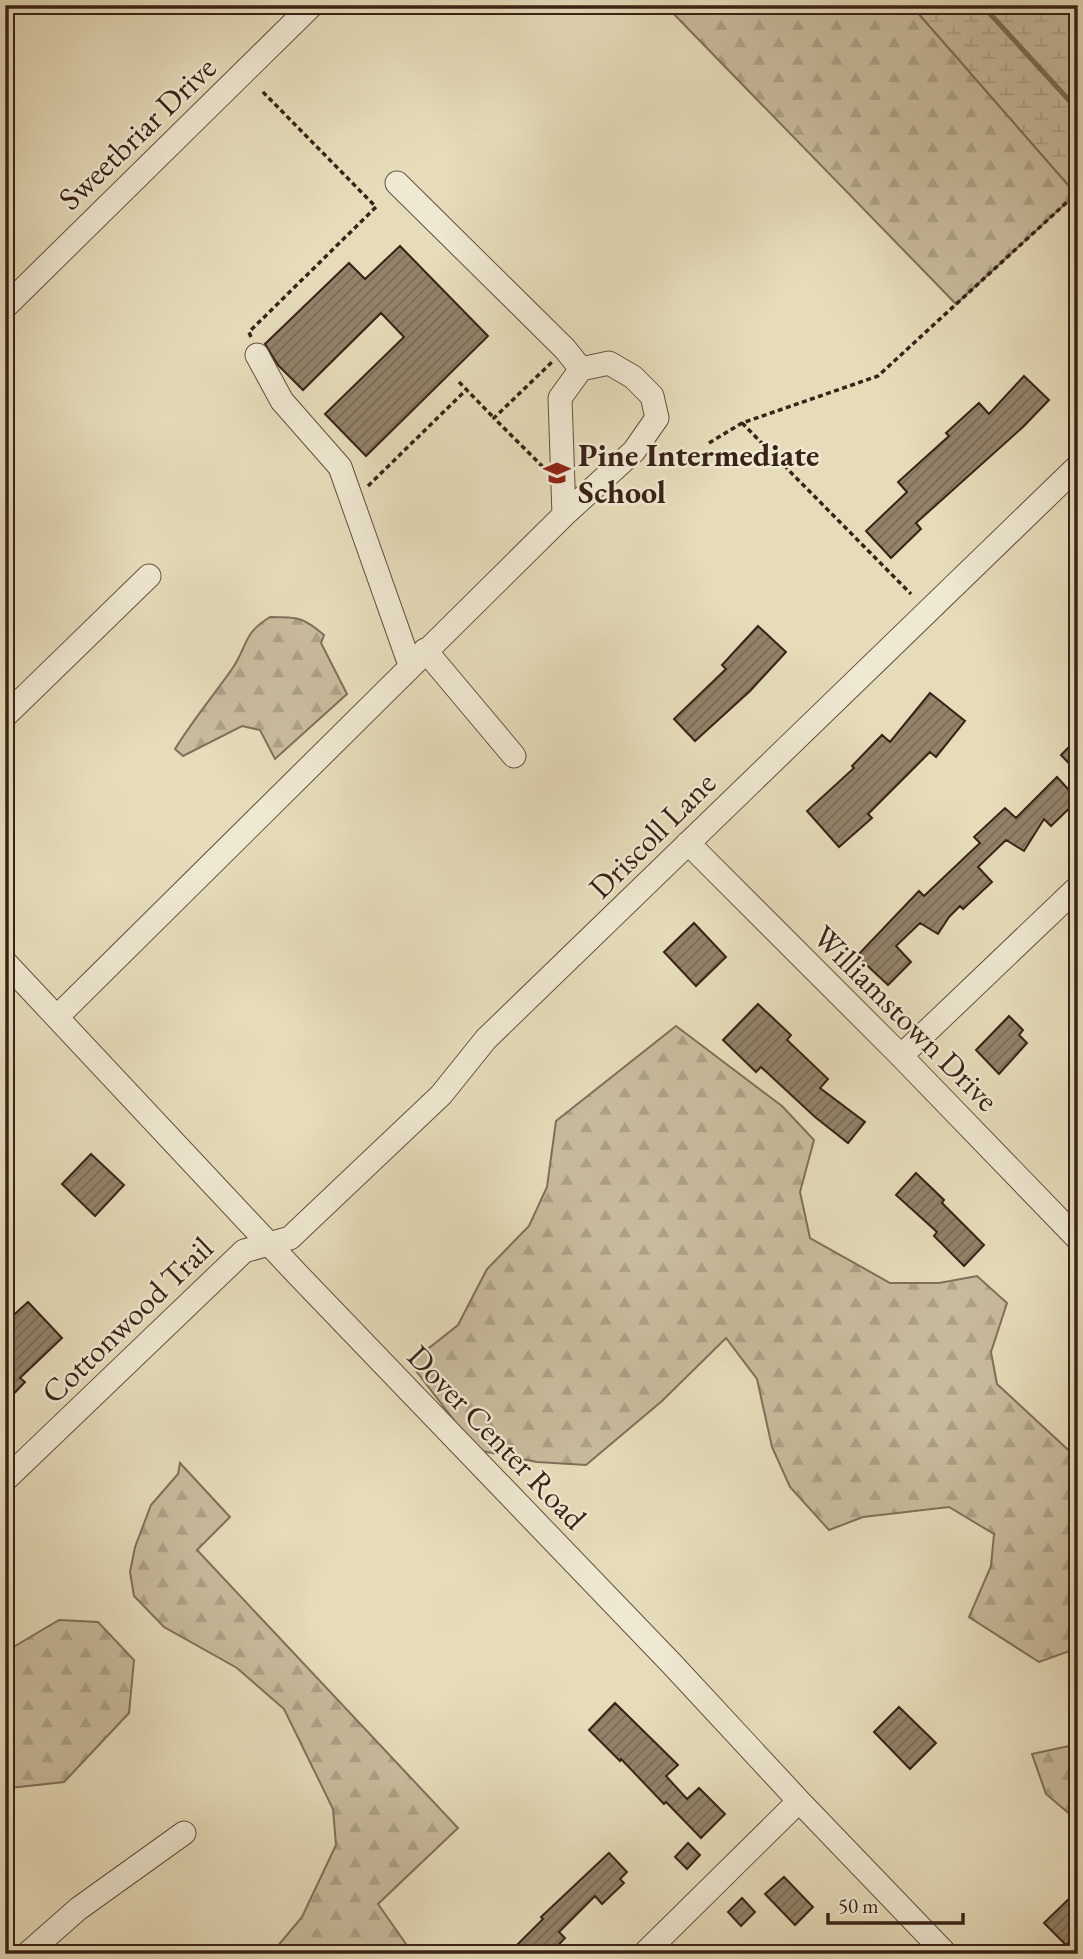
<svg xmlns="http://www.w3.org/2000/svg" width="1083" height="1959" font-family="'EB Garamond',serif">
  <style>
    .forest { fill: url(#forest-firs); stroke: #816f5a; stroke-width: 2 }
    .wetland { fill: url(#wetland-marsh); stroke: #816f5a; stroke-width: 2 }
    .lines { fill: none; stroke-linecap: round; stroke-linejoin: round }
    .stream { stroke: #7d6c57; stroke-width: 5 }
    .building { fill: url(#building-hatch); stroke: #392216; stroke-width: 2 }
    .minor-casing { stroke: #64503f; stroke-width: 25 }
    .path { stroke: #392216; stroke-width: 3.5; stroke-dasharray: 5 3.5; stroke-linecap: butt }
    .minor { stroke: #efe8d2; stroke-width: 23 }
    .labels { text-anchor: middle; dominant-baseline: central; stroke-width: 5; stroke-linejoin: round; paint-order: stroke }
    .street-label { font-size: 32px; fill: #392216; stroke: #efe8d2 }
    .poi-label { font-size: 32px; font-weight: bold; fill: #392216; stroke: #efe8d2; text-anchor: start }
  </style>
  <defs>
    <pattern id="forest-firs" width="22" height="20" patternUnits="userSpaceOnUse" patternTransform="scale(1.75)"><rect width="22" height="20" fill="#c9bc9e"/><path d="M5 1l3.5 6h-7zM16 11l3.5 6h-7z" fill="#ada187"/></pattern>
    <pattern id="wetland-marsh" width="20" height="14" patternUnits="userSpaceOnUse" patternTransform="scale(1.75)"><rect width="20" height="14" fill="#c9bc9e"/><path d="M1 5h8M5 5V1M11 12h8M15 12V8" fill="none" stroke="#ada187"/></pattern>
    <pattern id="building-hatch" width="6" height="6" patternUnits="userSpaceOnUse" patternTransform="scale(1.75)"><rect width="6" height="6" fill="#93836b"/><path d="M-1 1l2-2M0 6l6-6M5 7l2-2" fill="none" stroke="#796b57"/></pattern>
  </defs>
  <rect width="100%" height="100%" fill="#e6dcba"/>
  <filter id="stains"><feTurbulence type="fractalNoise" baseFrequency=".00286" numOctaves="4"/><feColorMatrix values="0 0 0 0 .2 0 0 0 0 .09 0 0 0 0 .02 0 0 0 .5 -.17"/></filter>
  <radialGradient id="worn" r=".72"><stop offset=".6" stop-color="#630" stop-opacity="0"/><stop offset="1" stop-color="#630" stop-opacity=".3"/></radialGradient>
  <path class="forest" d="M 665,5 L 911,5 L 1076,194 L 956,304 Z
    M 270,617 C 298,617 303,617 324,635 L 321,643 L 347,694 L 275,759 L 260,730 L 242,726 L 183,756 L 175,749 C 192,721 213,696 232,669 C 248,646 242,634 270,617 Z
    M 676,1026 L 782,1106 L 814,1140 L 800,1192 L 810,1238 L 890,1283 L 939,1283 L 977,1276 L 1007,1303 L 991,1352 L 997,1384 L 1078,1459 L 1078,1648 L 1039,1662 L 969,1617 L 991,1566 L 994,1534 L 949,1507 L 863,1517 L 829,1530 L 790,1487 L 772,1447 L 757,1379 L 726,1338 L 662,1401 L 586,1465 L 537,1462 L 477,1450 L 410,1363 L 458,1325 L 487,1269 L 529,1226 L 547,1187 L 556,1121 Z
    M 180,1463 L 230,1517 L 197,1550 L 458,1828 L 378,1904 L 413,1954 L 271,1954 L 302,1917 L 336,1845 L 333,1809 L 284,1709 L 237,1668 L 164,1627 L 134,1596 L 130,1572 L 135,1547 L 151,1505 L 178,1474 Z
    M 59,1620 L 98,1622 L 134,1660 L 129,1713 L 64,1782 L 10,1788 L 5,1791 L 5,1652 Z
    M 1078,1744 L 1078,1821 L 1046,1794 L 1032,1754 Z"/>
  <path class="wetland" d="M 911,5 L 1078,5 L 1078,177 L 1069,186 Z"/>
  <g class="lines">
    <path class="stream" d="M 982,5 L 1078,110"/>
  </g>
  <path class="building" d="M 400,246 L 488,336 L 366,456 L 325,414 L 404,337 L 381,313 L 303,390 L 278,365 L 265,344 L 349,263 L 365,279 Z
    M 1024,376 L 1049,400 L 1023,427 L 916,523 L 921,529 L 891,558 L 866,531 L 907,492 L 898,482 L 949,436 L 946,433 L 979,403 L 989,414 Z
    M 758,626 L 786,652 L 750,691 L 695,741 L 674,719 L 726,669 L 722,665 Z
    M 930,693 L 965,721 L 936,757 L 930,752 L 868,814 L 872,818 L 839,847 L 807,811 L 854,768 L 852,766 L 882,735 L 890,742 Z
    M 1078,738 L 1078,773 L 1061,755 Z
    M 1057,777 L 1078,800 L 1051,826 L 1044,819 L 1024,851 L 1006,840 L 978,867 L 992,882 L 963,909 L 960,906 L 949,917 L 938,934 L 920,923 L 896,946 L 911,962 L 888,985 L 857,956 L 919,891 L 924,896 L 980,843 L 974,837 L 1005,808 L 1016,818 Z
    M 694,923 L 726,957 L 696,986 L 664,952 Z
    M 758,1004 L 791,1035 L 787,1040 L 828,1079 L 820,1088 L 865,1122 L 848,1143 L 815,1117 L 761,1067 L 756,1072 L 723,1040 Z
    M 1009,1016 L 1023,1030 L 1019,1035 L 1027,1043 L 999,1074 L 976,1050 Z
    M 91,1154 L 124,1185 L 95,1216 L 62,1184 Z
    M 916,1173 L 944,1200 L 942,1203 L 984,1245 L 964,1266 L 934,1236 L 937,1232 L 896,1195 Z
    M 28,1302 L 62,1338 L 20,1378 L 25,1382 L 5,1403 L 5,1323 Z
    M 615,1703 L 678,1765 L 666,1776 L 687,1799 L 699,1788 L 725,1814 L 701,1838 L 666,1802 L 664,1804 L 621,1759 L 620,1761 L 589,1730 Z
    M 899,1707 L 936,1743 L 910,1769 L 874,1732 Z
    M 688,1843 L 700,1855 L 687,1869 L 675,1857 Z
    M 609,1853 L 627,1872 L 620,1879 L 624,1883 L 602,1904 L 595,1896 L 559,1932 L 565,1938 L 550,1954 L 508,1954 L 543,1919 L 541,1917 Z
    M 784,1877 L 813,1907 L 795,1925 L 765,1894 Z
    M 1078,1890 L 1078,1934 L 1066,1945 L 1044,1923 Z
    M 742,1898 L 755,1912 L 741,1926 L 728,1912 Z"/>
  <g class="lines">
    <defs>
      <path id="minor" d="M 397,183 L 565,349 L 581,369
        M 5,307 L 312,5
        M 257,355 L 282,401 L 340,467 L 410,665
        M 609,363 L 633,377 L 652,396 L 657,418 L 634,451 L 564,515 L 560,398 L 581,369 Z
        M 425,650 L 514,756
        M 5,716 L 149,576
        M 688,843 L 901,1056 L 1078,1239
        M 5,962 L 300,1277 L 671,1663 L 799,1801 L 946,1954
        M 57,1017 L 564,515
        M 901,1056 L 1078,887
        M 5,1480 L 244,1251 L 290,1238 L 441,1095 L 486,1039 L 1078,466
        M 27,1954 L 78,1909 L 184,1833
        M 644,1954 L 799,1801"/>
    </defs>
    <use href="#minor" class="minor-casing"/>
    <path class="path" d="M 251,337 L 249,332 L 376,207 L 261,90
      M 459,382 L 494,418
      M 742,423 L 911,594
      M 709,443 L 742,423 L 878,376 L 1078,192
      M 543,467 L 494,418 L 552,362
      M 368,486 L 467,389"/>
    <use href="#minor" class="minor"/>
  </g>
  <defs>
    <symbol id="school-bare" viewBox="-9 -9 18 18"><path d="M0-5L7-2L0 1L-7-2ZM-4 1L0 2.5L4 1V4Q0 6-4 4Z" fill="#8f2418" stroke="#efe8d2" stroke-width="2.5" paint-order="stroke"/></symbol>
  </defs>
  <g fill-rule="evenodd">
    <use href="#school-bare" x="538" y="454" width="38" height="38"/>
  </g>
  <g class="labels">
    <g class="street-label">
      <text transform="translate(137 133) rotate(-44)">Sweetbriar Drive</text>
      <text transform="translate(652 835) rotate(-45)">Driscoll Lane</text>
      <text transform="translate(906 1018) rotate(45)">Williamstown Drive</text>
      <text transform="translate(127 1320) rotate(-44)">Cottonwood Trail</text>
      <text transform="translate(497 1437) rotate(46)">Dover Center Road</text>
    </g>
    <g class="poi-label">
      <text x="578" y="455">Pine Intermediate<tspan x="578" dy="37">School</tspan></text>
    </g>
  </g>
  <rect width="1083" height="1959" fill="none" stroke="#e6dcba" stroke-width="28"/>
  <rect x="7" y="7" width="1069" height="1945" fill="none" stroke="#392216" stroke-width="3.5"/>
  <rect x="14" y="14" width="1055" height="1931" fill="none" stroke="#392216" stroke-width="2"/>
  <path d="M828 1913v10h135v-10" fill="none" stroke="#392216" stroke-width="3.5"/>
  <text x="838" y="1913" font-size="21" fill="#392216" stroke="#efe8d2" stroke-width="5" paint-order="stroke">50 m</text>
  <rect width="100%" height="100%" filter="url(#stains)"/>
  <rect width="100%" height="100%" fill="url(#worn)"/>
</svg>
